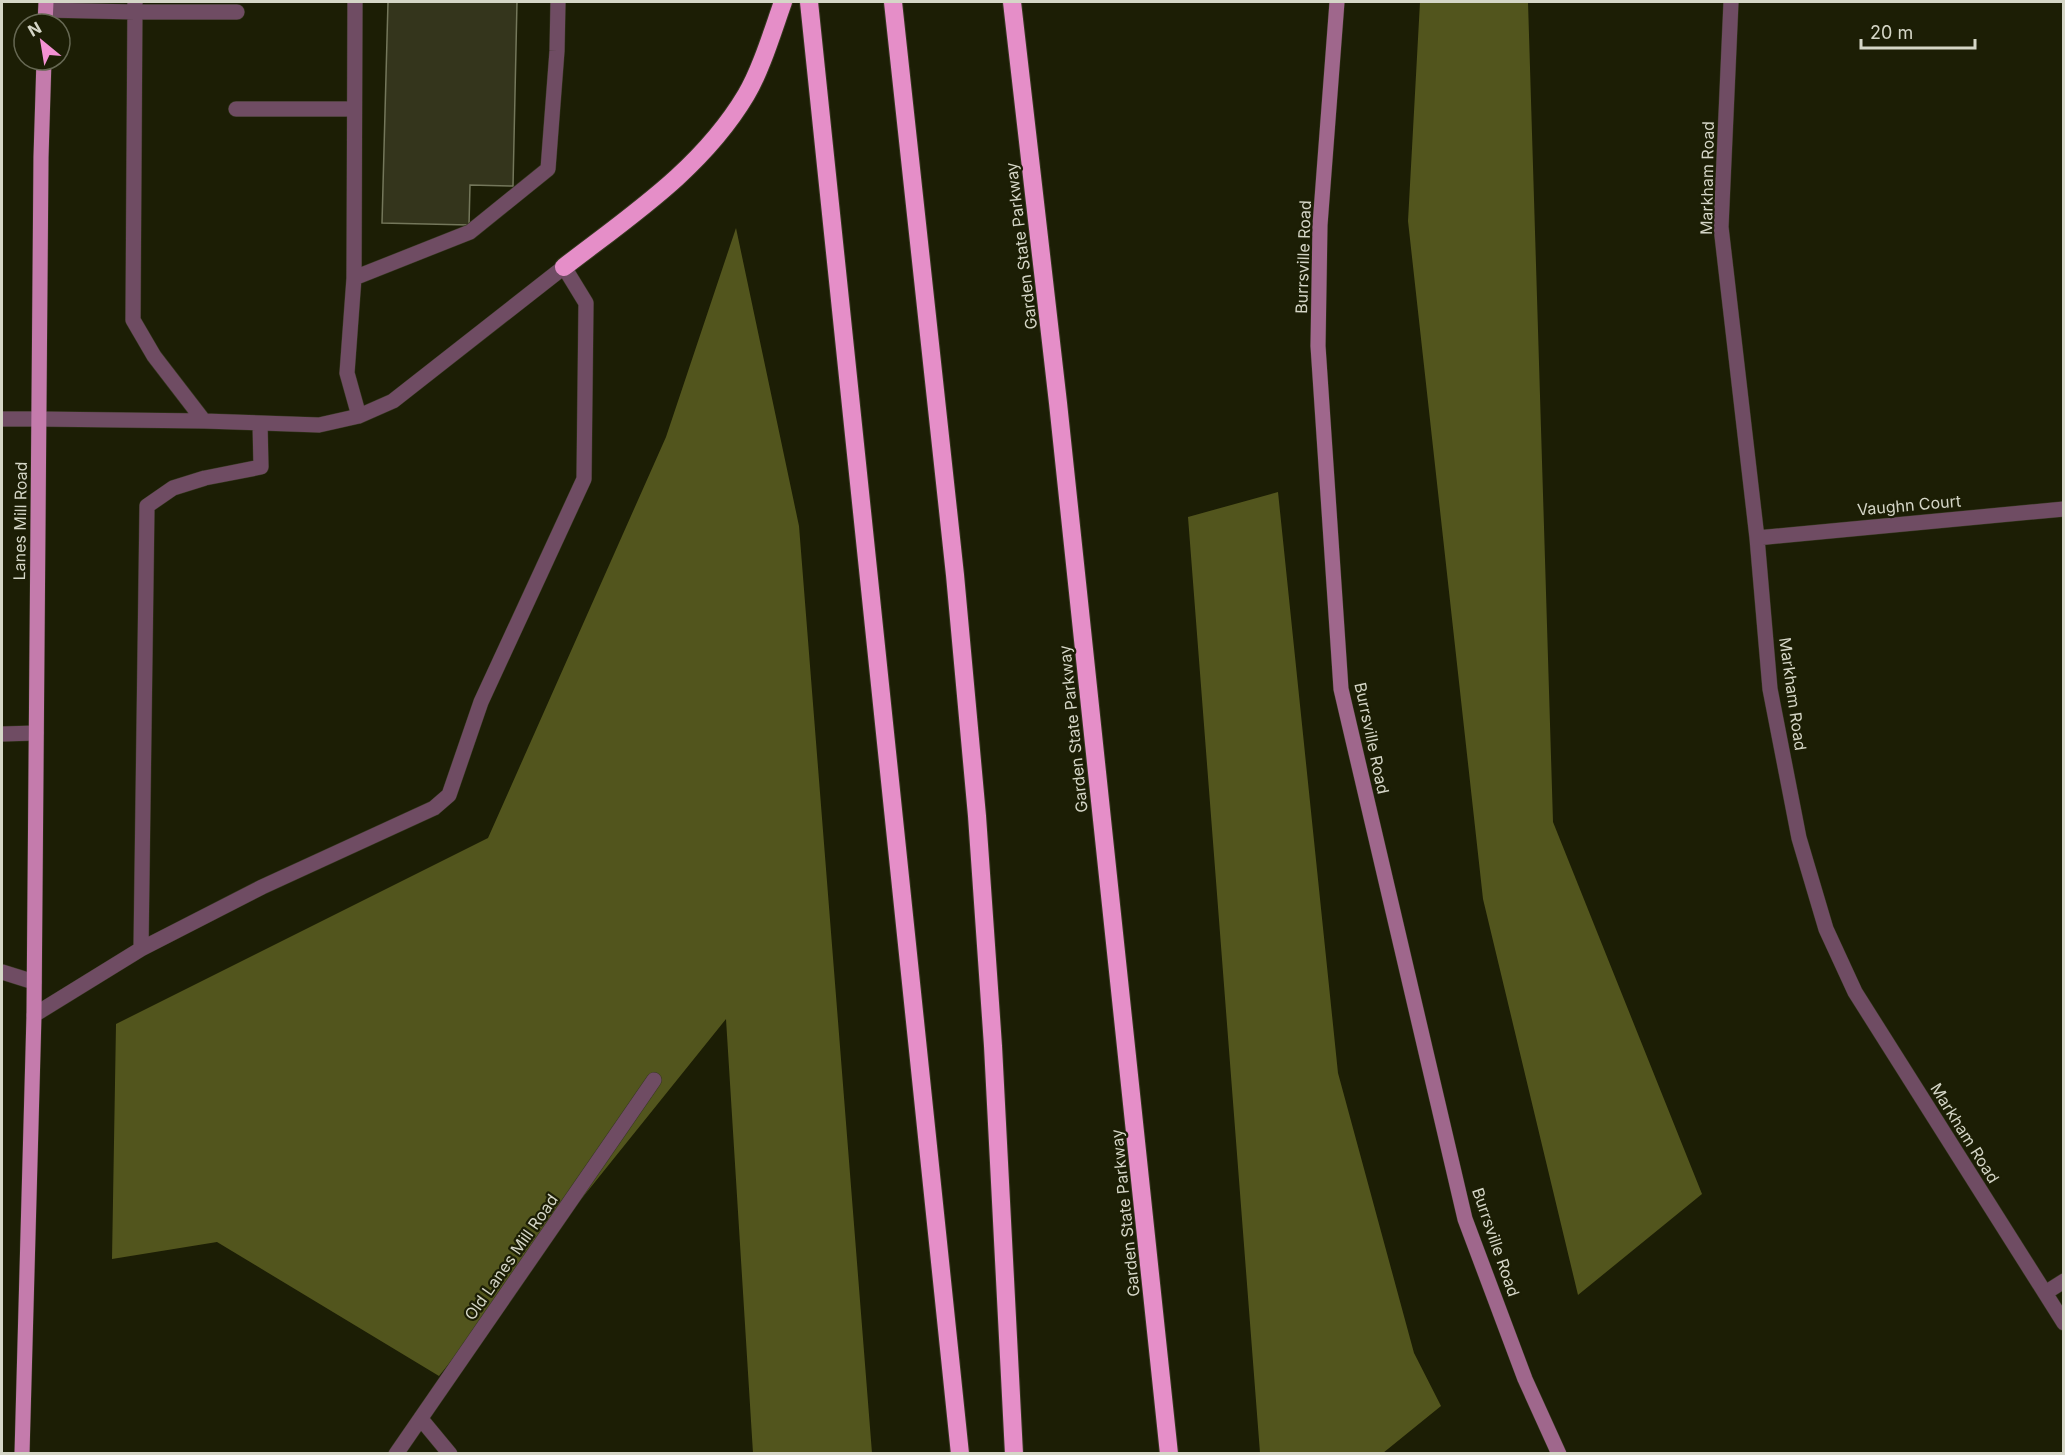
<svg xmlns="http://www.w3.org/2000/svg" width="2065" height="1455" font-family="Inter,sans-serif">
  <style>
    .forest { fill: #52551d }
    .building { fill: #34351c; stroke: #74775b; stroke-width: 1.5 }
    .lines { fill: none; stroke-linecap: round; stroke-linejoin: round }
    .lane-casing { stroke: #363820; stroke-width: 16 }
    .street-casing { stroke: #363820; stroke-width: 16 }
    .secondary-casing { stroke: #363820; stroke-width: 16 }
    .primary-casing { stroke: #363820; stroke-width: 16 }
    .highway-casing { stroke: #363820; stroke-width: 20 }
    .lane { stroke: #6f4c63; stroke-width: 15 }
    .street { stroke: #6f4c63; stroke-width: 15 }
    .secondary { stroke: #9f678c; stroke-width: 15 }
    .primary { stroke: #c47bac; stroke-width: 15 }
    .highway { stroke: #e58ec8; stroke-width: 18 }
    .labels { text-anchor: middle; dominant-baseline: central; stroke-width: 4.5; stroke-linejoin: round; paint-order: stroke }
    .street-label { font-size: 16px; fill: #d5d6c7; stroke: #1c1e05 }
  </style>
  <rect width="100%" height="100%" fill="#1c1e05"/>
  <path class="forest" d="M 1420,2 L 1528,2 L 1553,822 L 1702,1194 L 1578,1295 L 1483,899 L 1408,221 Z
    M 736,228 L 799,526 L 872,1453 L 753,1453 L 726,1019 L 439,1376 L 217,1242 L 112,1259 L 116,1024 L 488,838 L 666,437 Z
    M 1278,492 L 1338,1073 L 1414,1353 L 1441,1406 L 1383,1453 L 1260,1453 L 1188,517 Z"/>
  <path class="building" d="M 388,2 L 517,2 L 513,186 L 470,185 L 469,225 L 382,223 Z"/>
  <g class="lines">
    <defs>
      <path id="lane" d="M 135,2 L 133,320 L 154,356 L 204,421
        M 355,2 L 354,278 L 347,373 L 359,416
        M 46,10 L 135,12 L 237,12
        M 236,109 L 354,109
        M 354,278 L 470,232 L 548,169 L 557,51 L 558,2
        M 2,734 L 36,733
        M 141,949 L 147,506 L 173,488 L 205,478 L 261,467 L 260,423
        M 2,972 L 34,982
        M 34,1015 L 141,949 L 262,887 L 434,808 L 449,795 L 481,702 L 584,479 L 586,303 L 564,267 L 393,401 L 359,416 L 319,425 L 204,421 L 39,419"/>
      <path id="street" d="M 1731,2 L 1721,227 L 1757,538 L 1770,689 L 1799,838 L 1826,929 L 1855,992 L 2064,1323
        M 2,419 L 39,419
        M 1757,538 L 2064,509
        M 2045,1293 L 2064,1281
        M 421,1419 L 450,1454
        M 396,1454 L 654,1080"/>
      <path id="secondary" d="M 1337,2 L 1320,225 L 1318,346 L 1341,689 L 1465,1219 L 1525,1379 L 1559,1454"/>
      <path id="primary" d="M 45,24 L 46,2
        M 22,1454 L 34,1015 L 41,157 L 44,60"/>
      <path id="highway" d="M 809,2 L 960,1454
        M 893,2 L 955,575 L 977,816 L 993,1046 L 1014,1454
        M 1012,2 L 1058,403 L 1169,1454
        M 564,267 C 630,216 702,169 746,95 C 761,70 773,30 783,2"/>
    </defs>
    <use href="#lane" class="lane-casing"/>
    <use href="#street" class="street-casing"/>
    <use href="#secondary" class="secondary-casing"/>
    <use href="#primary" class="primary-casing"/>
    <use href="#highway" class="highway-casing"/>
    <use href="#lane" class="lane"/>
    <use href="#street" class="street"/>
    <use href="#secondary" class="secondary"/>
    <use href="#primary" class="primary"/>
    <use href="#highway" class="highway"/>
  </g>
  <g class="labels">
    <g class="street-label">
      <text transform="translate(1707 178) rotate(-89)">Markham Road</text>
      <text transform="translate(1021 246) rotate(-97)">Garden State Parkway</text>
      <text transform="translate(1303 257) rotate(-88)">Burrsville Road</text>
      <text transform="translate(1909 505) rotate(-5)">Vaughn Court</text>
      <text transform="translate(20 521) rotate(-89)">Lanes Mill Road</text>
      <text transform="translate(1793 694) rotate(82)">Markham Road</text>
      <text transform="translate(1073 729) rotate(-96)">Garden State Parkway</text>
      <text transform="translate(1372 738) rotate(78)">Burrsville Road</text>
      <text transform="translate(1965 1133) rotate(58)">Markham Road</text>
      <text transform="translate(1125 1213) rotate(-96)">Garden State Parkway</text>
      <text transform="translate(1496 1242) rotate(71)">Burrsville Road</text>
      <text transform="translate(511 1257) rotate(-55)">Old Lanes Mill Road</text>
    </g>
  </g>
  <rect width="2065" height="1455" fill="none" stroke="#d5d6c7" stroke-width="6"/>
  <g transform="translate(42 42) rotate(330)"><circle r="28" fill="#1c1e05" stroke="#666853" stroke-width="1.5"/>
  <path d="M0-4.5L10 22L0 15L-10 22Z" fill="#f491d4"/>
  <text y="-9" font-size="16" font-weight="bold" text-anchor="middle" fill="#d5d6c7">N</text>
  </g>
  <path d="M1861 39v9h114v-9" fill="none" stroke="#d5d6c7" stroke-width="3"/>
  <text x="1870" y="39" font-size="18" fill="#d5d6c7" stroke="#1c1e05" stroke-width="4.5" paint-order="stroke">20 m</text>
</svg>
